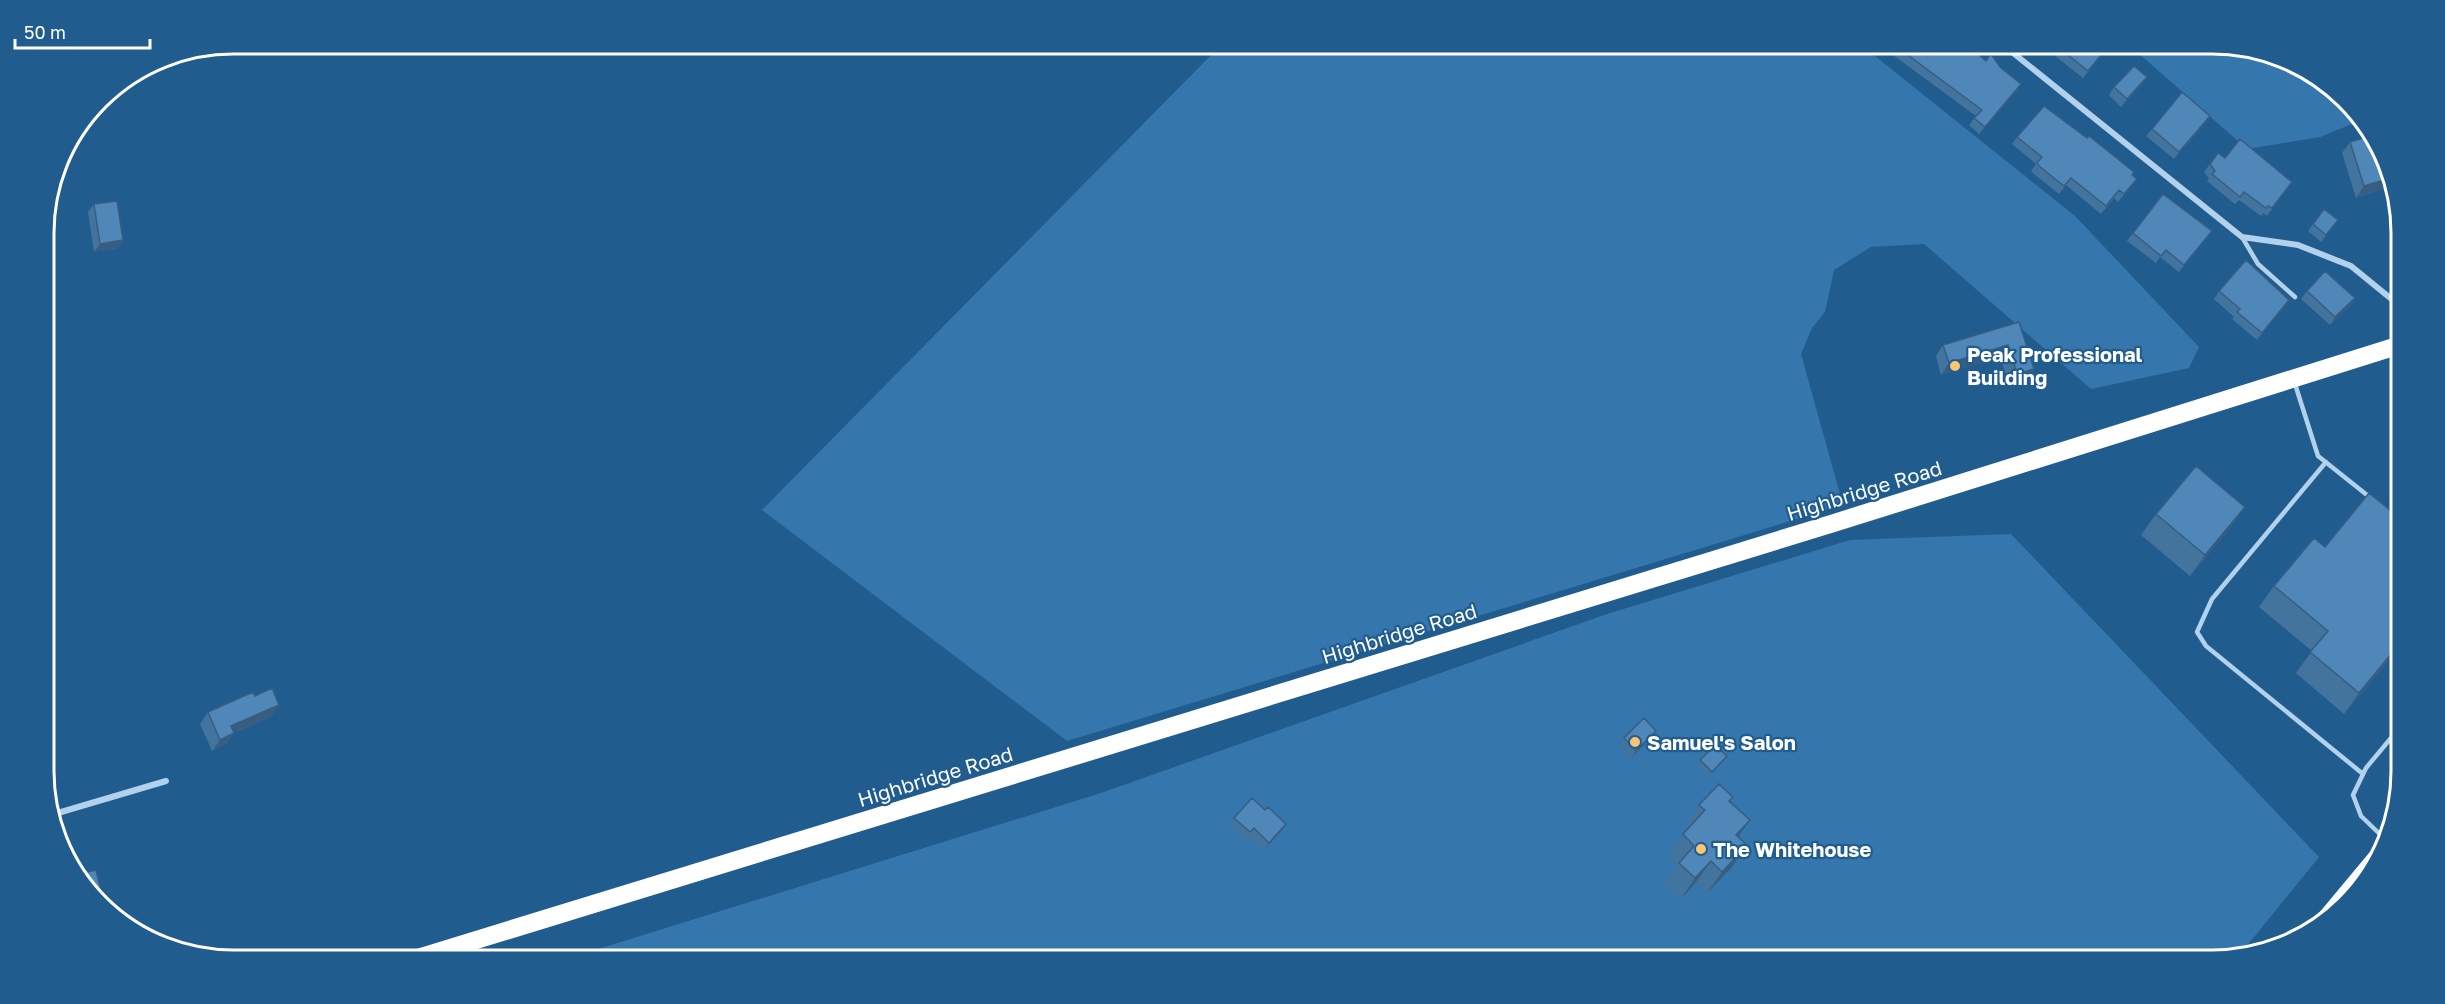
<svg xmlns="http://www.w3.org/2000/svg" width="2445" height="1004" font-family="'Golos Text',sans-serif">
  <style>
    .green { fill: #3576ac }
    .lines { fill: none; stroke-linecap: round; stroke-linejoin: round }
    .lane { stroke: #b1d1ec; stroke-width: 4.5 }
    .street { stroke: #b1d1ec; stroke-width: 6 }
    .primary { stroke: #f6faff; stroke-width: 15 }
    .highway { stroke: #fff; stroke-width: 18 }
    .wall { fill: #43749e }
    .shaded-wall { fill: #375e81 }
    .building { fill: #4e87b8; stroke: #375e81; stroke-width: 1.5 }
    .poi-dot { fill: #f9c572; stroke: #215c8f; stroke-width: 2 }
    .labels { text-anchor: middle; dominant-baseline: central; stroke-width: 4.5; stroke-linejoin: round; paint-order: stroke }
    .poi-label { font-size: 20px; font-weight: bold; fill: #fff; stroke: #215c8f; text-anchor: start }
    .street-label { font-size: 20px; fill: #fff; stroke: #215c8f }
    .rim { fill: none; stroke: #fff; stroke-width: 3 }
  </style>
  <rect width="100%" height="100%" fill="#215c8f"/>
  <path class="green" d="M 1222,44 L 1860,44 L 2075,216 L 2199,347 L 2189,368 L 2091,389 L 1924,244 L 1871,247 L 1834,270 L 1825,312 L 1812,328 L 1801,354 L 1843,505 L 1067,741 L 762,510 Z
    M 2128,44 L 2212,44 L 2273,54 L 2355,108 L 2362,120 L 2320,137 L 2247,149 Z
    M 2011,534 L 2319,857 L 2237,958 L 2224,960 L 563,960 L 1101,793 L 1607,614 L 1850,540 Z"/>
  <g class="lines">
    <path class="lane" d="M 2242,237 L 2258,264 L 2295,297
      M 2295,384 L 2318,456 L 2372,499
      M 2326,462 L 2212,599 L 2197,632 L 2206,646 L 2363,774
      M 2387,841 L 2361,816 L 2353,795 L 2366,768 L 2401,726"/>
    <path class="street" d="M 2002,44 L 2242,237 L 2298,245 L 2351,266 L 2400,306
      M 51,815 L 166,781"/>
    <path class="primary" d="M 2317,927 L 2382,849"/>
    <path class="highway" d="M 411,960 L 1834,523 L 2400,345"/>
  </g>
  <path class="wall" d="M 1878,44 L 1966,44 L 1986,61 L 2000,67 L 2021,84 L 2016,92 L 1979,134 L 1969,125 L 1976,116 Z
    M 2040,44 L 2110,44 L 2083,78 Z
    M 2142,84 L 2121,107 L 2109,95 L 2114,87 Z
    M 2210,116 L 2205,124 L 2174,159 L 2146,136 L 2152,129 Z
    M 2017,137 L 2132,175 L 2137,179 L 2118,202 L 2114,198 L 2101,214 L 2066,185 L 2059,194 L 2034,174 L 2031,171 L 2036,164 L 2012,144 Z
    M 2350,142 L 2382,150 L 2393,186 L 2356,198 L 2342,153 Z
    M 2218,153 L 2225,158 L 2292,182 L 2267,216 L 2263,213 L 2261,216 L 2239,200 L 2235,204 L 2207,181 L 2209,178 L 2204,172 Z
    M 94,204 L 123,240 L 118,248 L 94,252 L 88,212 Z
    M 2313,224 L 2332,228 L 2321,242 L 2308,231 Z
    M 2212,231 L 2179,272 L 2160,257 L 2156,263 L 2127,241 L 2133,233 Z
    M 2219,291 L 2289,300 L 2257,340 L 2232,319 L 2234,317 L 2214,299 Z
    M 2307,291 L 2355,298 L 2350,306 L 2330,325 L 2301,299 Z
    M 2019,322 L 2034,369 L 2026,380 L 2009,385 L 2000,357 L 1941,375 L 1936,356 L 1943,345 Z
    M 2245,507 L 2230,528 L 2190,576 L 2141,535 L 2156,514 Z
    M 2401,519 L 2401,665 L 2399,668 L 2389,660 L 2344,714 L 2296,673 L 2312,651 L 2259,607 L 2274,586 L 2325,547 Z
    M 255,696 L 272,716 L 234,733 L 226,744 L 212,751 L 200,724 L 208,712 Z
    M 1656,731 L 1651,738 L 1631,758 L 1619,746 L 1624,738 Z
    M 1727,756 L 1709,775 L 1697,764 L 1700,760 Z
    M 1733,797 L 1730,801 L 1750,820 L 1738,837 L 1747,845 L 1732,867 L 1707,893 L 1696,882 L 1681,899 L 1664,884 L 1677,865 L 1669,855 L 1688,829 L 1685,826 L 1699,805 Z
    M 1234,818 L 1281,831 L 1264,850 L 1248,836 L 1245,840 L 1229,825 Z"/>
  <path class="shaded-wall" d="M 2147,77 L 2142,84 L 2121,107 L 2127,99 Z
    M 2021,84 L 2016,92 L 1979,134 L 1985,127 Z
    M 2210,116 L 2205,124 L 2174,159 L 2179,152 Z
    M 2391,178 L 2393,186 L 2356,198 L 2364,186 Z
    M 123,240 L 118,248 L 94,252 L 100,244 Z
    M 2355,298 L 2350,306 L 2330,325 L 2335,317 Z
    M 2289,300 L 2284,308 L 2257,340 L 2262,333 Z
    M 2008,345 L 2000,357 L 1941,375 L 1949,363 Z
    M 2034,369 L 2026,380 L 2009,385 L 2017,374 Z
    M 2245,507 L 2230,528 L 2190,576 L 2205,555 Z
    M 2401,643 L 2389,660 L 2344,714 L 2359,693 Z
    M 279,705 L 272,716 L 223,738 L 231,726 Z
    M 1656,731 L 1651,738 L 1631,758 L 1636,751 Z
    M 234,733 L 226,744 L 212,751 L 220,740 Z
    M 1750,820 L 1735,841 L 1736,835 Z
    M 1286,824 L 1281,831 L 1264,850 L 1269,843 Z
    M 1747,845 L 1732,867 L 1707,893 L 1722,872 Z
    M 1711,861 L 1696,882 L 1681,899 L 1695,878 Z"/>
  <path class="building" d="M 1893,44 L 1966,44 L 1986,61 L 1991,54 L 2000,67 L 2021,84 L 1985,127 L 1974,118 L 1982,110 Z
    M 2054,44 L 2110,44 L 2088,71 Z
    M 2134,66 L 2147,77 L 2127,99 L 2114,87 Z
    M 2182,92 L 2210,116 L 2179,152 L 2152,129 Z
    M 2044,106 L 2087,138 L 2089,136 L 2134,172 L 2132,175 L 2137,179 L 2124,194 L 2119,190 L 2106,206 L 2071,178 L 2064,186 L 2039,166 L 2037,163 L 2042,157 L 2017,137 Z
    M 2373,135 L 2382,150 L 2391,178 L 2364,186 L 2350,142 Z
    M 2240,139 L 2292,182 L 2272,208 L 2268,206 L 2266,208 L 2244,192 L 2240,197 L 2212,174 L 2215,171 L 2210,164 L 2218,153 L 2225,158 Z
    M 2163,194 L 2212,231 L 2184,265 L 2166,250 L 2161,256 L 2133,233 Z
    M 117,201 L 123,240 L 100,244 L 94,204 Z
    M 2324,209 L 2338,220 L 2326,235 L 2313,224 Z
    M 2246,260 L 2289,300 L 2262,333 L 2237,312 L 2240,309 L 2219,291 Z
    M 2325,271 L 2355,298 L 2335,317 L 2307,291 Z
    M 2019,322 L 2034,369 L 2017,374 L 2008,345 L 1949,363 L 1943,345 Z
    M 2196,466 L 2245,507 L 2205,555 L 2156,514 Z
    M 2369,493 L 2401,519 L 2401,642 L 2359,693 L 2310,652 L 2328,631 L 2274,586 L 2314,538 L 2325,547 Z
    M 272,688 L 279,705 L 231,726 L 234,733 L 220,740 L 208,712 L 253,692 L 255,696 Z
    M 1644,718 L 1656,731 L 1636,751 L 1624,738 Z
    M 1715,745 L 1727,756 L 1712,772 L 1700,760 Z
    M 1719,784 L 1733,797 L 1729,801 L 1750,820 L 1736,835 L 1747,845 L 1722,872 L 1711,861 L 1695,878 L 1679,863 L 1694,846 L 1683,834 L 1705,810 L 1699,805 Z
    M 1252,798 L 1265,810 L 1268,807 L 1286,824 L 1269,843 L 1254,828 L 1250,832 L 1234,818 Z
    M 96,870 L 104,905 L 90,896 L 80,874 Z"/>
  <g class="poi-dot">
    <circle cx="1955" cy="366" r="6"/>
    <circle cx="1635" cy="742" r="6"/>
    <circle cx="1701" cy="849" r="6"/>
  </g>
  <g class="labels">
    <g class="poi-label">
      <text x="1967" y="354">Peak Professional<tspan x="1967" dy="23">Building</tspan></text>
      <text x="1647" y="742">Samuel's Salon</text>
      <text x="1713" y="849">The Whitehouse</text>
    </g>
    <g class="street-label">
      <text transform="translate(1864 490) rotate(-17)">Highbridge Road</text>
      <text transform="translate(1399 633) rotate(-17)">Highbridge Road</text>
      <text transform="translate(935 776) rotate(-17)">Highbridge Road</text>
    </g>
  </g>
  <path d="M0 0H2445V1004H0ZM233 54H2212A179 179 0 0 1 2391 233V771A179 179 0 0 1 2212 950H233A179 179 0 0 1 54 771V233A179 179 0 0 1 233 54Z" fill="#215c8f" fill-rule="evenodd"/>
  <path class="rim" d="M233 54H2212A179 179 0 0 1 2391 233V771A179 179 0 0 1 2212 950H233A179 179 0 0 1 54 771V233A179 179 0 0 1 233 54Z"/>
  <path d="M15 39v9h135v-9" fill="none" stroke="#ffffff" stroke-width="3"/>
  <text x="24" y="39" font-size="18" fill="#ffffff" stroke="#215c8f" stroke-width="4.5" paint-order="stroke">50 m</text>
</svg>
